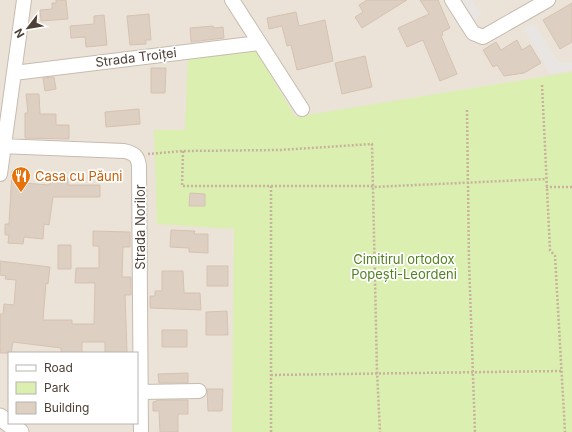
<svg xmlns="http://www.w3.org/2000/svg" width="572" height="432" font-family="Inter,sans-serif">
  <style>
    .residential { fill: #ece3d8; fill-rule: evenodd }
    .green { fill: #dbefb0 }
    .parking { fill: #e8e5e2 }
    .building { fill: #ddcfc2; stroke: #d6c2b1 }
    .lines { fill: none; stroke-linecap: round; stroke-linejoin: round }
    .minor-casing { stroke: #c7bbaf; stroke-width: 16 }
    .tertiary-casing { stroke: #c7bbaf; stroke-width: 19 }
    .path { stroke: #c8b29b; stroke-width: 2.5; stroke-dasharray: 2 2; stroke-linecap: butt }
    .minor { stroke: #fff; stroke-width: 14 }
    .tertiary { stroke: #fff; stroke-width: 17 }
    .labels { text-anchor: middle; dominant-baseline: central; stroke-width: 3.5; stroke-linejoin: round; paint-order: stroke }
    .street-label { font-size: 13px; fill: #4d4137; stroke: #fff }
    .food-label { font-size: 13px; fill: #c56008; stroke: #fff; text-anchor: start }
    .park-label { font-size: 13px; fill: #538120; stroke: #fff }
  </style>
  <rect width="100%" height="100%" fill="#f7f2eb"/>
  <path class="residential" d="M 0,0 L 572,0 L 572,432 L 0,432 ZM 9,353 L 137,353 L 137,423 L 9,423 Z"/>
  <path class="green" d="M 255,48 L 295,117 L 572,72 L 572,432 L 232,432 L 234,229 L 157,224 L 154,130 L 185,130 L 188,58 Z"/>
  <path class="parking" d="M 452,0 L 472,0 L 482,15 L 467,24 Z
    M 534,23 L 556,59 L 560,63 L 572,62 L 572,70 L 550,74 L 523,29 Z"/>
  <path class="building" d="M 56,0 L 66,0 L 68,19 L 41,21 L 40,10 L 52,9 L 52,3 L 56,3 Z
    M 367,0 L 407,0 L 362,28 L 355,17 L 363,12 L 359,5 Z
    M 420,0 L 438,0 L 450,28 L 442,32 L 443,35 L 441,36 L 457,74 L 440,81 L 423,40 L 407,47 L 398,28 L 429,14 Z
    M 572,3 L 572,42 L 560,49 L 543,20 Z
    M 296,12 L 299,26 L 325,20 L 333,61 L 297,70 L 291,45 L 287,46 L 282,26 L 269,29 L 267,18 Z
    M 149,14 L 151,40 L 146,40 L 146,44 L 130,45 L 127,16 Z
    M 104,15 L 107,45 L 86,47 L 85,37 L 71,38 L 70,26 L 94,24 L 94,16 Z
    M 213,26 L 214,28 L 223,27 L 224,38 L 191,42 L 190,28 Z
    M 517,40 L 522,50 L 530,45 L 541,63 L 524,73 L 504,76 L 497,65 L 493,67 L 483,50 L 496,42 L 501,50 Z
    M 365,56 L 372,87 L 342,94 L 335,63 Z
    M 151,68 L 166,68 L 165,93 L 151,93 Z
    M 54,77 L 56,89 L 45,91 L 43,78 Z
    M 26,94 L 39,94 L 40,114 L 56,114 L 56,125 L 69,125 L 69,139 L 25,138 L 25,113 L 28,113 Z
    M 139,109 L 140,124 L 106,127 L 105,112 Z
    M 12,171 L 24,171 L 23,183 L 50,185 L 50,178 L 68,178 L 68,185 L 100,185 L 100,197 L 53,197 L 49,225 L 44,224 L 43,239 L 24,237 L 23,244 L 8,243 L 9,235 L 5,235 L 5,224 L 9,224 Z
    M 190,193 L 205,194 L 205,206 L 189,206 Z
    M 171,230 L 195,231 L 194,234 L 208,234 L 208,253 L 189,252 L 189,248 L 170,247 Z
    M 93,231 L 130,232 L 130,247 L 123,247 L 122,277 L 131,277 L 131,295 L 125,295 L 127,353 L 105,353 L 105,342 L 82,342 L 82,353 L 61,353 L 61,348 L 13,342 L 11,353 L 0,353 L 0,314 L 3,314 L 4,304 L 14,305 L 16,280 L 5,279 L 6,276 L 0,275 L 0,261 L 50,267 L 48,284 L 46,283 L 43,320 L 72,320 L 72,324 L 94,324 L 95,283 L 75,283 L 76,268 L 99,268 L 99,246 L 93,246 Z
    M 58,245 L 71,245 L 71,269 L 58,269 Z
    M 207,266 L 228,266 L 228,286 L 207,286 Z
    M 162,271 L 183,271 L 184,293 L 200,293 L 201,310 L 150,308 L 150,296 L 155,296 L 155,291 L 162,291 Z
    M 227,311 L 228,335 L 206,335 L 206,312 Z
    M 162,330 L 187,330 L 187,347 L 162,347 Z
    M 188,373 L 188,383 L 159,383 L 158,374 Z
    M 207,389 L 223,389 L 222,411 L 208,411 Z
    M 159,400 L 188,400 L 188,414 L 178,414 L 178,432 L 160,432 L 159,411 L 153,411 L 153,402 Z"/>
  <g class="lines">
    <defs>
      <path id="minor" d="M 232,0 L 302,109
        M 452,0 L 473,33 L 483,37 L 548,0
        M 14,73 L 259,43
        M 0,146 L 124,151 C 134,153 138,156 139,166 L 141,432
        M 0,174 L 24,0
        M 140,392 L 199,391"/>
      <path id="tertiary" d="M 0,417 L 20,432"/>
    </defs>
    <use href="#minor" class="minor-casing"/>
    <use href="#tertiary" class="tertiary-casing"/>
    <path class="path" d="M 542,85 L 550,250 L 555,256 L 565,432
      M 467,110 L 469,262 L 475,432
      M 183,151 L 182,186 L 371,186 L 373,187 L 546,179
      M 148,154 L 183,151 L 280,150 L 372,144 L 377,371 L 380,432
      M 271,186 L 271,432
      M 546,187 L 572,187
      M 271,375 L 561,371"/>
    <use href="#minor" class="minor"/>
    <use href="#tertiary" class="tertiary"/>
  </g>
  <defs>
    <symbol id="restaurant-pin" viewBox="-11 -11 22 30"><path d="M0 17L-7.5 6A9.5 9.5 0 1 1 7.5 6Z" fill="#e8710a" stroke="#fff"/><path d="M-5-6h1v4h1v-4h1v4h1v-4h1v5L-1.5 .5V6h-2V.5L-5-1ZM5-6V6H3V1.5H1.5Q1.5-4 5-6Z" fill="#fff"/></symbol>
  </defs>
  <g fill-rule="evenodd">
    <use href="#restaurant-pin" x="10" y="165" width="22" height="30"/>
  </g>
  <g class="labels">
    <g class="street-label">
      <text transform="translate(136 57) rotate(-7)">Strada Troiței</text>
      <text transform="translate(140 227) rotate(-90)">Strada Norilor</text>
    </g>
    <g class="food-label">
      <text x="35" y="176">Casa cu Păuni</text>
    </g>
    <g class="park-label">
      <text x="404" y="259">Cimitirul ortodox<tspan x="404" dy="15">Popești-Leordeni</tspan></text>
    </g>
  </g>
  <rect x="8" y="352" width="130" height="72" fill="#ffffff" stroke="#b8b3af"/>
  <rect x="16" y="365" width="20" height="6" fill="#ffffff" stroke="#b8b3af"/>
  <text x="44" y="372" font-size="12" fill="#4d4137">Road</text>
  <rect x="16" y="382" width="20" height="12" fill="#dbefb0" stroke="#b8b3af"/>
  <text x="44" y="392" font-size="12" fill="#4d4137">Park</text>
  <rect x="16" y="402" width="20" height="12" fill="#ddcfc2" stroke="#b8b3af"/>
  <text x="44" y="412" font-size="12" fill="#4d4137">Building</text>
  <g transform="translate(28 28) rotate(239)" stroke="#ffffff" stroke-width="3" paint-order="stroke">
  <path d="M0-3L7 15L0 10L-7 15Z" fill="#4d4137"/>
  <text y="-6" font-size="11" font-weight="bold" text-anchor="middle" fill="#4d4137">N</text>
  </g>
</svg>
